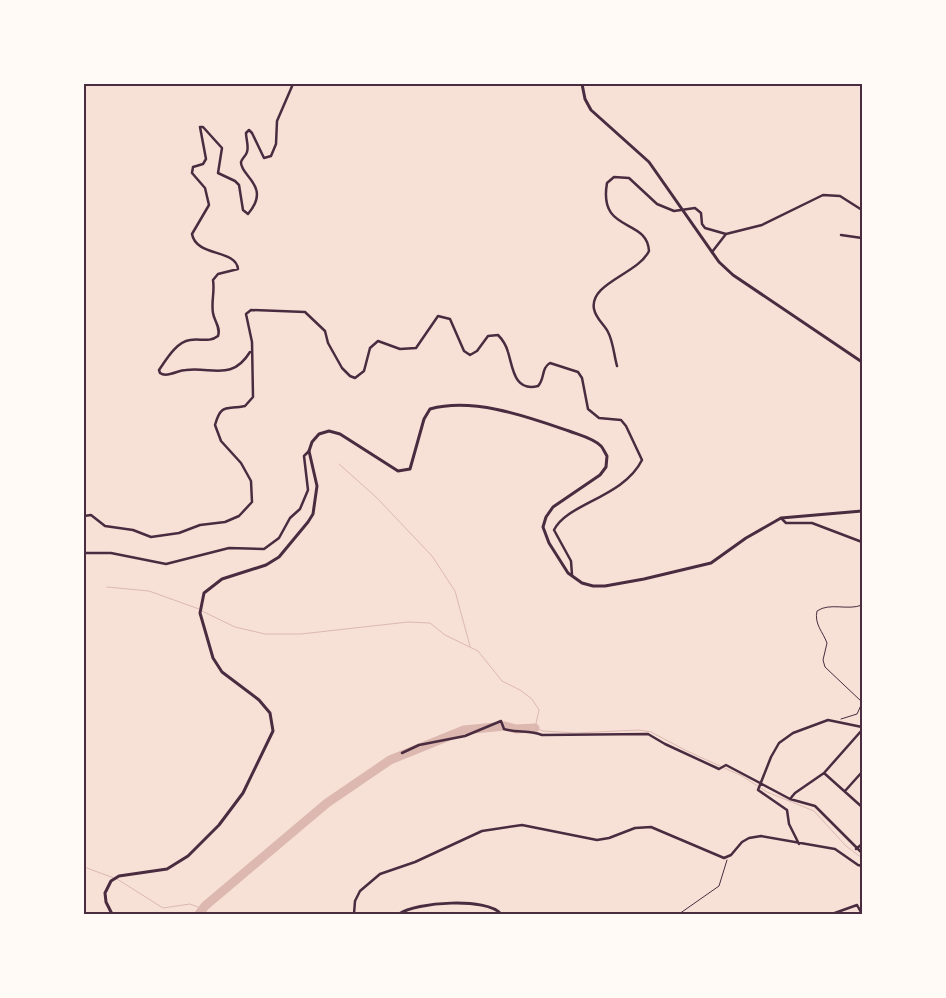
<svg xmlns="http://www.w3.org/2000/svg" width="946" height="998" font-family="'PT Sans Narrow',sans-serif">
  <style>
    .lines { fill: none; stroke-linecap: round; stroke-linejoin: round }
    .stream { stroke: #dcb8b0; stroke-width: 1 }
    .river { stroke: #dcb8b0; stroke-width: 9 }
    .path { stroke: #4a2c40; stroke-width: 1 }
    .minor { stroke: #4a2c40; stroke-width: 2.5 }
    .tertiary { stroke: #4a2c40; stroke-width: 3 }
    .neatline { fill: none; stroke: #4a2c40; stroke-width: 2 }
  </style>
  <rect width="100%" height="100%" fill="#f7e1d7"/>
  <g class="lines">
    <path class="stream" d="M 339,464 L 376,497 L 432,556 L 455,591 L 470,646
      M 107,587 L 149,591 L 199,609
      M 202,611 L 235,627 L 265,634 L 301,634 L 408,622 L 430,623 L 445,635 L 478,651 L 502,681 L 520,690 L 532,699 L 539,710 L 535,728 L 543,731 L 576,733 L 639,730 L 651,732 L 687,751 L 742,776 L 767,792 L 814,811 L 846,846 L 862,858
      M 84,867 L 114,878
      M 117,879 L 163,908 L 190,904 L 203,909"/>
    <path class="river" d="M 199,914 L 205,906 L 327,803 L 390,760 L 464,730 L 505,726 L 516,729 L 535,728"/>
    <path class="path" d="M 862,605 C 848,611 830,602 817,611 C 814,624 823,632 827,643 L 823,660 L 825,667 L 862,702
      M 841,719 L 857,714 L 862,703
      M 679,914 L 719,886 L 727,860"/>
    <path class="minor" d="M 841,235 L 862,238
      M 712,252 L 726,234
      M 250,352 C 232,381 213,367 186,370 C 178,370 167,378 160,373 L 159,370 C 166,360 176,342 190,340 C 200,338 209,343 218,336 C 221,327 214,321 213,313 C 211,301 215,292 213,280 L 218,274 L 238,269 C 236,249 196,257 192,234 L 209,205 L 205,188 L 192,173 L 193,167 L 203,164 L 206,159 L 200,127 L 203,127 L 222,148 L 218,173 L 235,181 L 239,185 L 243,210 L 248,214 C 272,186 240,176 241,162 C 242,158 246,156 247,152 C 249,146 246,139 246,133 L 249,130 L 252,133 L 264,158 L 271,156 L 276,144 L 277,121 L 293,84
      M 617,366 C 614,355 613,341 608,332 C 604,324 596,319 594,309 C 589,283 638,274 649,251 C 647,217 598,234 607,183 L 614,177 L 629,178 L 657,204 L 674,211 L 695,208 L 701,213 L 702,224 L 705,228 L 726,234 L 762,225 L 823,195 L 840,196 L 862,210
      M 84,516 L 91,515 L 105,526 L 133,530 L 151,537 L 179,533 L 200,525 L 225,522 L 239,516 L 252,502 L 251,481 L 241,463 L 221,441 L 215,425 C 221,403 226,410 245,406 L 253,397 L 252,342 L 246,314 L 251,310 L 305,312 L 325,331 L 328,343 L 342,368 L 350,376 L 355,378 L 364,371 L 370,348 L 378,341 L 400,349 L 416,348 L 438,316 L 450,319 L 464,351 L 470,355 L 477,351 L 488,336 L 498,335 C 503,340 506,345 508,352 C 513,368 514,392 538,386 C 545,379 541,368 550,363 L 578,372 L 582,378 L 588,409 L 599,418 L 621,420 L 626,426 L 642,460 C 623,498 567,503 554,530 L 571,561 L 572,575
      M 781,518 L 786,523 L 812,523 L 862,542
      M 84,553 L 111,553 L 166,564 L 229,548 L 264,549 L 279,538 L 290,518 L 300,509 L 308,490 L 304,456 L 309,451
      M 402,753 L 419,745 L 465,736 L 501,721 L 504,729 C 517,733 530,730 542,735 L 648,734 L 665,744 L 719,769 L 726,765 L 790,799 L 815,806 L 862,853
      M 824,773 L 862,807
      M 845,791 L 862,772
      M 790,799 L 795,793 L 824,773 L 862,730
      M 799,844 L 789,824 L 787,810 L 758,790 L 771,757 L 779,743 L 793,733 L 828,720 L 862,727
      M 856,849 L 862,844
      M 354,914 L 355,901 L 360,891 L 380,874 L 415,862 L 482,831 L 522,825 L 597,840 L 609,838 L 635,828 L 651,827 L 724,858 L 731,855 L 742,842 L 749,838 L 761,836 L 835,849 L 858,865 L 862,866
      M 832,914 L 857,905 L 862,914"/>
    <path class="tertiary" d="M 582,84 L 585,99 L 591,110 L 649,162 L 719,262 L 733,275 L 862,362
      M 112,914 L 106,902 L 105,893 L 111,881 L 119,876 L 167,869 L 188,856 L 219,825 L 243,793 L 273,731 L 270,713 L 259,700 L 222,672 L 213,658 L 200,613 L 204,593 L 222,579 L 266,565 L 279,557 L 308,522 L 313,514 L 317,486 L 309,451 L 312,442 L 319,434 L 329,431 L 340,434 L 398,471 L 410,469 L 424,419 L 430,409 C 474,397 528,417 569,431 C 579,435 593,438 601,446 C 603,448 605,453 607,456 L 606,467 L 600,475 L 553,507 L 546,517 L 543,527 L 549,543 L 568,573 L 582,583 L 593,586 L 605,586 L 644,579 L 711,563 L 746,538 L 781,518 L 862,511
      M 399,914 C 416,902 487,897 501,914"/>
  </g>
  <rect width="946" height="998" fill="none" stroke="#fffaf5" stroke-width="170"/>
  <rect x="85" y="85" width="776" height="828" class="neatline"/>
</svg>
